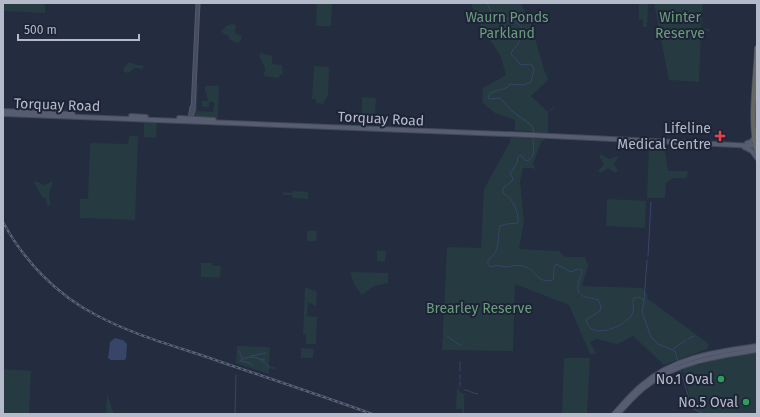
<svg xmlns="http://www.w3.org/2000/svg" width="760" height="417" font-family="'Fira Sans',sans-serif">
  <style>
    .green { fill: #263a41 }
    .water { fill: #374568 }
    .lines { fill: none; stroke-linecap: round; stroke-linejoin: round }
    .stream { stroke: #374568; stroke-width: 1 }
    .secondary-casing { stroke: #535a6a; stroke-width: 5 }
    .primary-casing { stroke: #424859; stroke-width: 6 }
    .trunk-casing { stroke: #404757; stroke-width: 6 }
    .secondary { stroke: #464d63; stroke-width: 3 }
    .primary { stroke: #565d70; stroke-width: 4 }
    .trunk { stroke: #666662; stroke-width: 4.5 }
    .rail-casing { stroke: #5a6277; stroke-width: 2.5 }
    .rail { stroke: #1d2435; stroke-width: 1; stroke-dasharray: 3; stroke-linecap: butt }
    .health-dot { fill: #e0444e; stroke: #1d2435; stroke-width: 1.5 }
    .leisure-dot { fill: #2e9e5b; stroke: #1d2435; stroke-width: 1.5 }
    .labels { text-anchor: middle; dominant-baseline: central; stroke-width: 4; stroke-linejoin: round; paint-order: stroke }
    .park-label { font-size: 14px; fill: #6b9c7d; stroke: #1d2435 }
    .street-label { font-size: 14px; fill: #b5baca; stroke: #1d2435 }
    .poi-label { font-size: 14px; fill: #b5baca; stroke: #1d2435; text-anchor: end }
  </style>
  <rect width="100%" height="100%" fill="#242c40"/>
  <path class="green" d="M 3,3 L 45,3 L 45,13 L 3,11 Z
    M 317,3 L 332,3 L 331,26 L 316,26 Z
    M 471,3 L 521,3 L 531,24 L 545,73 L 555,70 L 546,74 L 548,80 L 531,96 L 548,112 L 554,106 L 555,107 L 548,113 L 548,133 L 515,130 L 515,120 L 495,113 L 482,102 L 483,88 L 506,75 L 501,57 L 477,20 Z
    M 654,3 L 703,3 L 701,28 L 710,29 L 710,31 L 701,31 L 699,82 L 669,80 Z
    M 639,4 L 648,4 L 647,27 L 643,27 L 643,20 L 639,19 Z
    M 232,24 L 236,25 L 235,33 L 242,36 L 240,42 L 237,43 L 229,39 L 229,36 L 221,32 L 226,26 Z
    M 261,53 L 272,56 L 272,64 L 282,65 L 283,74 L 280,74 L 279,78 L 264,76 L 265,68 L 259,56 Z
    M 129,62 L 136,65 L 143,65 L 143,69 L 135,68 L 128,73 L 124,72 C 123,66 126,66 129,62 Z
    M 314,66 L 329,67 L 328,95 L 323,104 L 316,103 L 316,99 L 312,99 Z
    M 196,86 L 198,86 L 197,111 L 213,112 L 214,102 L 209,102 L 209,107 L 202,107 L 202,101 L 208,101 L 206,92 L 205,92 L 205,86 L 219,86 L 218,118 L 195,116 Z
    M 362,97 L 376,98 L 375,114 L 362,114 Z
    M 146,122 L 157,122 L 156,138 L 144,137 L 144,123 Z
    M 129,136 L 138,136 L 135,220 L 80,218 L 80,199 L 88,199 L 90,143 L 128,144 Z
    M 510,138 L 545,139 L 541,142 L 533,164 L 536,171 L 533,168 L 523,168 L 520,181 L 524,221 L 519,249 L 560,251 L 561,254 L 566,257 L 585,257 L 588,266 L 582,286 L 642,288 L 647,293 L 648,299 L 709,344 L 707,349 L 664,365 L 633,336 L 617,344 L 597,339 L 590,342 L 596,354 L 590,354 L 569,305 L 515,284 L 513,351 L 442,350 L 447,247 L 481,248 L 484,189 L 510,142 Z
    M 649,144 L 664,145 L 668,171 L 688,171 L 687,178 L 673,178 L 666,183 L 665,198 L 647,198 Z
    M 601,154 L 609,159 L 617,156 L 618,157 L 614,164 L 618,171 L 615,173 L 608,168 L 601,173 L 598,171 L 604,164 L 599,156 Z
    M 35,181 L 45,185 L 52,181 L 53,183 C 49,189 48,198 51,205 L 47,206 L 46,199 L 42,197 L 34,182 Z
    M 293,191 L 308,192 L 308,199 L 293,198 L 292,195 L 283,195 L 283,192 L 292,193 Z
    M 607,199 L 646,201 L 645,228 L 606,226 Z
    M 307,231 L 317,231 L 316,241 L 307,241 Z
    M 377,250 L 386,251 L 385,262 L 377,261 Z
    M 201,263 L 212,263 L 212,266 L 221,266 L 220,278 L 201,277 Z
    M 351,272 L 388,273 L 388,283 L 374,286 L 362,295 C 357,288 351,281 351,272 Z
    M 305,287 L 317,292 L 316,306 L 308,302 L 307,316 L 317,317 L 316,344 L 306,344 L 306,334 L 303,334 Z
    M 237,346 L 270,347 L 269,366 L 275,367 L 276,370 L 269,368 L 269,374 L 236,363 Z
    M 301,348 L 314,349 L 313,358 L 301,358 Z
    M 757,352 L 757,414 L 703,414 L 693,409 L 682,368 L 694,364 L 699,365 L 716,360 Z
    M 564,358 L 590,358 L 587,414 L 562,414 Z
    M 3,369 L 31,371 L 29,414 L 3,413 Z
    M 457,387 L 461,393 L 468,395 L 464,395 L 464,414 L 462,414 L 462,409 L 456,409 Z
    M 107,394 L 114,414 L 106,414 Z"/>
  <path class="water" d="M 115,338 L 123,340 L 127,344 L 126,359 L 124,360 L 111,360 L 108,358 L 110,342 Z"/>
  <g class="lines">
    <path class="stream" d="M 487,3 L 491,12 L 492,19 L 495,23 L 508,18 C 515,20 522,26 525,33 C 521,37 520,41 517,45 C 515,49 512,49 511,54 L 521,65 L 531,64 L 534,69 L 531,82 L 524,85 L 510,84 C 505,91 498,89 490,93 L 488,98 L 491,99 L 500,98 L 512,111 L 531,125 L 533,128 L 534,135
      M 533,138 C 533,147 537,158 526,161 L 521,155 L 518,157 L 517,163 L 510,174 L 513,178 L 512,181 L 503,188 L 503,193 C 513,198 519,213 518,223 L 507,224 L 500,226 C 497,239 501,251 488,260 L 488,265 L 491,267 C 497,264 501,267 507,267 C 513,266 519,264 526,267 C 537,271 537,284 553,280 C 555,274 552,268 556,264 L 571,272 L 578,269 L 582,270 L 582,272 C 580,279 573,290 583,296 C 587,298 594,298 598,300 L 601,306 L 600,311 L 586,320 C 590,341 623,327 631,316 C 636,310 631,304 634,298 L 640,297 L 644,301 L 642,312 L 651,337 L 658,344 L 675,351 L 678,362
      M 648,256 L 651,202
      M 644,301 L 647,260
      M 447,336 L 461,346
      M 688,339 L 694,336
      M 673,349 L 686,340
      M 239,351 L 242,357 L 242,359
      M 251,356 L 266,353
      M 260,359 L 265,360
      M 240,361 C 251,353 261,358 269,367
      M 241,361 L 250,363 L 253,366
      M 680,369 L 692,408 L 703,414
      M 460,371 L 460,362
      M 460,379 L 460,375
      M 460,386 L 460,382
      M 464,390 C 470,390 472,394 478,394
      M 235,414 L 236,375"/>
    <defs>
      <path id="secondary" d="M 190,119 L 192,107
        M 190,121 L 193,110 L 198,3"/>
      <path id="primary" d="M 3,111 L 73,114
        M 3,114 L 530,135 L 756,146
        M 131,116 L 146,117
        M 179,118 L 214,120
        M 747,143 L 751,142 L 754,138
        M 744,147 L 752,151 L 757,158
        M 614,414 C 623,404 631,394 642,385 C 674,357 716,352 757,346
        M 618,414 C 628,403 637,392 649,384 C 680,361 720,356 757,350"/>
      <path id="trunk" d="M 757,48 C 756,77 749,124 757,151"/>
    </defs>
    <use href="#secondary" class="secondary-casing"/>
    <use href="#primary" class="primary-casing"/>
    <use href="#trunk" class="trunk-casing"/>
    <use href="#secondary" class="secondary"/>
    <use href="#primary" class="primary"/>
    <use href="#trunk" class="trunk"/>
    <defs>
      <path id="rail" d="M 3,222 C 24,261 57,295 96,315 C 135,336 179,347 221,362 C 271,379 322,396 372,414"/>
    </defs>
    <use href="#rail" class="rail-casing"/>
    <use href="#rail" class="rail"/>
  </g>
  <path class="health-dot" d="M718 130h4v4h4v4h-4v4h-4v-4h-4v-4h4z"/>
  <g class="leisure-dot">
    <circle cx="721" cy="379" r="4"/>
    <circle cx="746" cy="402" r="4"/>
  </g>
  <g class="labels">
    <g class="park-label">
      <text x="507" y="17">Waurn Ponds<tspan x="507" dy="16">Parkland</tspan></text>
      <text x="680" y="17">Winter<tspan x="680" dy="16">Reserve</tspan></text>
      <text x="479" y="308">Brearley Reserve</text>
    </g>
    <g class="street-label">
      <text transform="translate(57 105) rotate(2)">Torquay Road</text>
      <text transform="translate(381 119) rotate(3)">Torquay Road</text>
    </g>
    <g class="poi-label">
      <text x="711" y="128">Lifeline<tspan x="711" dy="16">Medical Centre</tspan></text>
      <text x="713" y="379">No.1 Oval</text>
      <text x="738" y="402">No.5 Oval</text>
    </g>
  </g>
  <rect width="760" height="417" fill="none" stroke="#b5baca" stroke-width="8"/>
  <path d="M18 34v6h121v-6" fill="none" stroke="#b5baca" stroke-width="2"/>
  <text x="24" y="34" font-size="12" fill="#b5baca" stroke="#1d2435" stroke-width="3" paint-order="stroke">500 m</text>
</svg>
